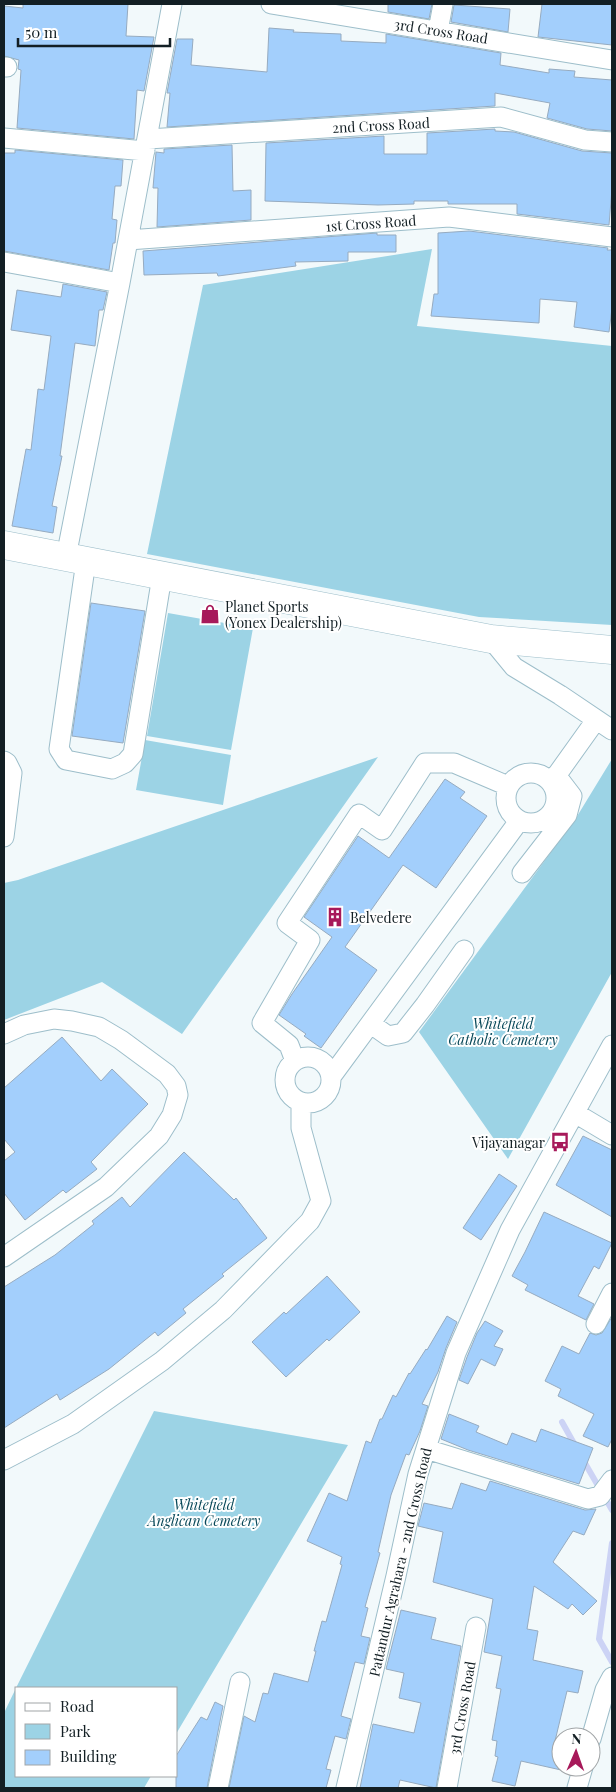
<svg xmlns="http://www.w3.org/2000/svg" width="616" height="1792" font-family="'Playfair Display',serif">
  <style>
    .green { fill: #9cd3e5 }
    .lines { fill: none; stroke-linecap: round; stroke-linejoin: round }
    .stream { stroke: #ccd3f5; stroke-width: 6 }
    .building { fill: #a3cffc; stroke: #96abc0 }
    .street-casing { stroke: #9dbeca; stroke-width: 21 }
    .secondary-casing { stroke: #9dbeca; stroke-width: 29 }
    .street { stroke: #fff; stroke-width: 19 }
    .secondary { stroke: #fff; stroke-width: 28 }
    .labels { text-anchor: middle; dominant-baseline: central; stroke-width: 4; stroke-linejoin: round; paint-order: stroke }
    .street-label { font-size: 14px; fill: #131f24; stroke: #fff }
    .poi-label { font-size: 14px; fill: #131f24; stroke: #fff; text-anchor: start }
    .park-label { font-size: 14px; font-style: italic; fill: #084859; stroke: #fff }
  </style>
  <rect width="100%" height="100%" fill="#f2f9fb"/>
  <path class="green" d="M 432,249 L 417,326 L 612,346 L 612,625 L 479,617 L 147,554 L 203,285 Z
    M 168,613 L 253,628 L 231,750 L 147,736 Z
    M 145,740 L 231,755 L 223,805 L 136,790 Z
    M 378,757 L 182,1034 L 102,982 L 4,1020 L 4,883 L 18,880 Z
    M 612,759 L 612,972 L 508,1159 L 419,1032 L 576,818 Z
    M 154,1411 L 348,1445 L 176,1734 L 176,1688 L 16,1688 Z
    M 16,1688 L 16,1776 L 151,1776 L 144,1788 L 4,1788 L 4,1713 Z"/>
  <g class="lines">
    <path class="stream" d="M 562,1422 L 576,1447
      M 582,1458 L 612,1510
      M 612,1543 L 599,1639 L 612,1662"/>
  </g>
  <path class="building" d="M 23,4 L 128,4 L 126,36 L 154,37 L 144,91 L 137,90 L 134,139 L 17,128 L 21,70 L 18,69 L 19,60 L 4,56 L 4,6 L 23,8 Z
    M 388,4 L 432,4 L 429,19 L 388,12 Z
    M 542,4 L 612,4 L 612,45 L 538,37 Z
    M 454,5 L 510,9 L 508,32 L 451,22 Z
    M 269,28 L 294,30 L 293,32 L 341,34 L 341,41 L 386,43 L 386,34 L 501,53 L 500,65 L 549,73 L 549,69 L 575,71 L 574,77 L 612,80 L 612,131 L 587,129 L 547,118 L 550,103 L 495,93 L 495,106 L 167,127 L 170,93 L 167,93 L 177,39 L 193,39 L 191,65 L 267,72 Z
    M 495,129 L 495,131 L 514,132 L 582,151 L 612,153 L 612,189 L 609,225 L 517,214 L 517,204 L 448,204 L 448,201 L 414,201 L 414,204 L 378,205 L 265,201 L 266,143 L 384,136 L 384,154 L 427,154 L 427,133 Z
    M 232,145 L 233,191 L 251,190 L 251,220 L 157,227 L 158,188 L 153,188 L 156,152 L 164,153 L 164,149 Z
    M 15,150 L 123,160 L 121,186 L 115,186 L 112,219 L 117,220 L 115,243 L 113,243 L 109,270 L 4,251 L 4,153 L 15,153 Z
    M 469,231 L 608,248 L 607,250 L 612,250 L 612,308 L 609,332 L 574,327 L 577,302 L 540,299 L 539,323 L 431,316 L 434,294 L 438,294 L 438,233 Z
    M 377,233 L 377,235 L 396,235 L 396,252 L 348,252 L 348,261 L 295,262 L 296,266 L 218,276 L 217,273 L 144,275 L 143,251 Z
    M 63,284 L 107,292 L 103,310 L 99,310 L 95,346 L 75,343 L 60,456 L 62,456 L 52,506 L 57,507 L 53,533 L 12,526 L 26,449 L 31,450 L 38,389 L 44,390 L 51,336 L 11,330 L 17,290 L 61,297 Z
    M 91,603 L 145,611 L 123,743 L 72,736 Z
    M 445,779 L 465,792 L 460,798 L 487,816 L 436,888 L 403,865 L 345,947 L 377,970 L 321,1048 L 304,1036 L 306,1034 L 279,1015 L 292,994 L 332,937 L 304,917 L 358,836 L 389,858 Z
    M 62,1037 L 101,1081 L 112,1069 L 148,1104 L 91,1162 L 97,1169 L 66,1193 L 63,1190 L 25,1220 L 4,1193 L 4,1161 L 15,1152 L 4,1139 L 4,1088 Z
    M 583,1136 L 612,1150 L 612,1217 L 556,1185 Z
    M 184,1152 L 234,1200 L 236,1198 L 267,1238 L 222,1274 L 224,1276 L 183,1309 L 186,1313 L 158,1336 L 155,1332 L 109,1369 L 60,1400 L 57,1394 L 4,1428 L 4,1287 L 55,1255 L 94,1224 L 92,1221 L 122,1197 L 130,1207 Z
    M 499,1174 L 517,1186 L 481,1240 L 463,1228 Z
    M 544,1212 L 612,1243 L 599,1269 L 594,1266 L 578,1296 L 594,1304 L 586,1320 L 525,1290 L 528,1285 L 512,1276 L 525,1252 Z
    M 327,1276 L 360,1312 L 329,1341 L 327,1339 L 286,1377 L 252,1342 L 284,1312 L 286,1314 Z
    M 447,1316 L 457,1322 L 446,1348 L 438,1372 L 422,1404 L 428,1406 L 420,1431 L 409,1455 L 406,1454 L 391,1495 L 378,1552 L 380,1553 L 365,1607 L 368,1608 L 361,1636 L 370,1638 L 364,1664 L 355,1662 L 341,1716 L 351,1719 L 346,1739 L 335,1736 L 326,1769 L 331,1770 L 326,1788 L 229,1788 L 244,1716 L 255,1722 L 263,1693 L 268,1694 L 274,1673 L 308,1682 L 316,1651 L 314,1651 L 322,1621 L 326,1622 L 342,1565 L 340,1564 L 342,1557 L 307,1541 L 329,1493 L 347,1501 L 366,1441 L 371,1443 L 380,1419 L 382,1419 L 393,1395 L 396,1397 L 409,1373 L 410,1374 L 426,1349 L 427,1350 Z
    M 612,1317 L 612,1439 L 608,1447 L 583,1436 L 594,1414 L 558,1396 L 561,1389 L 545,1381 L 562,1346 L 579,1354 L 590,1333 L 596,1335 L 602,1333 Z
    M 485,1321 L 503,1331 L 494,1346 L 503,1349 L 495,1366 L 481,1359 L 468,1384 L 459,1380 L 467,1357 L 477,1333 Z
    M 449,1414 L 479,1426 L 476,1432 L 507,1445 L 512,1433 L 536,1442 L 541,1429 L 593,1448 L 579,1484 L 468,1450 L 441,1439 Z
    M 490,1481 L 585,1510 L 596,1509 L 584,1535 L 573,1531 L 553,1562 L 597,1601 L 583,1615 L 572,1604 L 568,1609 L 534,1586 L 527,1629 L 538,1631 L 533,1660 L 583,1671 L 578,1693 L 567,1691 L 555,1741 L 561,1743 L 561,1770 L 521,1761 L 515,1786 L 492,1781 L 498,1757 L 495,1756 L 497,1741 L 492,1740 L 501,1689 L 496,1688 L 502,1656 L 484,1652 L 493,1599 L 433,1582 L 443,1532 L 418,1526 L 424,1503 L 452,1509 L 461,1483 L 486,1491 Z
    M 401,1610 L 436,1618 L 431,1639 L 461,1646 L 436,1788 L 400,1780 L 398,1788 L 360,1788 L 373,1724 L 414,1733 L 421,1703 L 399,1698 L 404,1673 L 386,1669 Z
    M 215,1702 L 223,1706 L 207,1788 L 176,1788 L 176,1756 L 201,1717 L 207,1720 Z"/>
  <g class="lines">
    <defs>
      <path id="street" d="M 271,4 L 612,60
        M 438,31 L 443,4
        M 4,67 L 7,67
        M 4,138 L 145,151
        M 148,139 L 501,117 L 585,140 L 612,142
        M 128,240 L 449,217 L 612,237
        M 4,262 L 120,283
        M 66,557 L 120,283 L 172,4
        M 86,561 L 59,749 L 66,760 L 112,769 L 125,763 L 133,754 L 162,576
        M 491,639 L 514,667 L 560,695 L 612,730
        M 4,761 L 7,763 L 12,773 L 4,837
        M506 798a25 25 0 1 1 50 0a25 25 0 1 1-50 0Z
        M 551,783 L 596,720
        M 522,873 L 567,815 L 572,796 L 556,775
        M 371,1024 L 388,1036 L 403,1033 L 425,1005 L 464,950
        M 4,1034 L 24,1025 L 54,1019 L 72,1021 L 99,1027 L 121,1040 L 167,1074 L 176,1086 L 178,1095 L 172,1115 L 159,1136 L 106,1187 L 4,1257
        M285 1080a23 23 0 1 1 46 0a23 23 0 1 1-46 0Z
        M 295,1061 L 289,1045 L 262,1023 L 310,940 L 287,923 L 359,814 L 382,830 L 425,763 L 454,763 L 508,786
        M 331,1077 L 519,821
        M 575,1113 L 612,1135
        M 596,1324 L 612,1293
        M 426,1449 L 588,1499 L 600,1496 L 612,1480
        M 4,1460 L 73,1424 L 162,1361 L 223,1310 L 310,1221 L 321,1201 L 301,1128 L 301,1102
        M 591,1739 L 605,1690 L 612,1677
        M 218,1788 L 240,1682
        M 346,1788 L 396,1576 L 418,1474 L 456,1353 L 510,1230 L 612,1045
        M 447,1788 L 476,1627
        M 577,1788 L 583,1767"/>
      <path id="secondary" d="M 4,545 L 491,639 L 612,650"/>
    </defs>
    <use href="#street" class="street-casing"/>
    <use href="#secondary" class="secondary-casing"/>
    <use href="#street" class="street"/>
    <use href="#secondary" class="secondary"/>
  </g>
  <defs>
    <symbol id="shop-bare" viewBox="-9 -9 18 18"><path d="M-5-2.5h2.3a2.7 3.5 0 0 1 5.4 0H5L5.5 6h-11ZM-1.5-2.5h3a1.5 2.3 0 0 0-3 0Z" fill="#a7195a" stroke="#fff" stroke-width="2.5" paint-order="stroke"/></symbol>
    <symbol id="building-bare" viewBox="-9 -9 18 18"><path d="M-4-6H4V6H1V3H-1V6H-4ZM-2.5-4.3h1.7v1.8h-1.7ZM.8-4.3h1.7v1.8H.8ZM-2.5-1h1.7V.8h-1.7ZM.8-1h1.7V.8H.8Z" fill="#a7195a" stroke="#fff" stroke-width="2.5" paint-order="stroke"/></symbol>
    <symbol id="bus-bare" viewBox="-9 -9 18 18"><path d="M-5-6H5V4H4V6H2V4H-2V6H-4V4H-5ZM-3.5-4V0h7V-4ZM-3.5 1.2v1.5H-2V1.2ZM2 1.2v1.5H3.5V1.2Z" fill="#a7195a" stroke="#fff" stroke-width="2.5" paint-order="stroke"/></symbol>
  </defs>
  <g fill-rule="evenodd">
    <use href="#shop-bare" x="196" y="600" width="28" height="28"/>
    <use href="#building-bare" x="321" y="903" width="28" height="28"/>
    <use href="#bus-bare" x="546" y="1128" width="28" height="28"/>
  </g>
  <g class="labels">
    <g class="street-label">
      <text transform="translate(441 31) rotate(9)">3rd Cross Road</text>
      <text transform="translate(381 125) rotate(-3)">2nd Cross Road</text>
      <text transform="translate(371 223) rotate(-4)">1st Cross Road</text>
      <text transform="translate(400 1562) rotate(-77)">Pattandur Agrahara - 2nd Cross Road</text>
      <text transform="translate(462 1708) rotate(-80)">3rd Cross Road</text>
    </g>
    <g class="poi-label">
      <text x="225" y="606">Planet Sports<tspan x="225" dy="16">(Yonex Dealership)</tspan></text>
      <text x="350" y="917">Belvedere</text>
      <text x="545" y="1142" text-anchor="end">Vijayanagar</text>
    </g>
    <g class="park-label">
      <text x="503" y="1023">Whitefield<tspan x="503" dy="16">Catholic Cemetery</tspan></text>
      <text x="204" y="1504">Whitefield<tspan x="204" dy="16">Anglican Cemetery</tspan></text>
    </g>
  </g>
  <rect width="616" height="1792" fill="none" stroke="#131f24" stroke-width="10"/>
  <rect x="15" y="1687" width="162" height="90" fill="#ffffff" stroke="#a1a5a7"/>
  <rect x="25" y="1703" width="25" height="8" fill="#ffffff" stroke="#a1a5a7"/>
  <text x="60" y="1712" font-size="15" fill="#131f24">Road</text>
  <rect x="25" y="1724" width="25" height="15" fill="#9cd3e5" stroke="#a1a5a7"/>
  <text x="60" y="1737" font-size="15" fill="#131f24">Park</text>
  <rect x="25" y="1750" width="25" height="15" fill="#a3cffc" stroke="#a1a5a7"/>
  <text x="60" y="1762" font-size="15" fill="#131f24">Building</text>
  <g transform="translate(576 1752) rotate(2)"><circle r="24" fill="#ffffff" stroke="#a1a5a7"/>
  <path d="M0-4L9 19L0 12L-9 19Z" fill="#a7195a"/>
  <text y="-8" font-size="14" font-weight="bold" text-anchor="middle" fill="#131f24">N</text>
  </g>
  <path d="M18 38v8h152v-8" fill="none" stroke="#131f24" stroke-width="2.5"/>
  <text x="25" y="38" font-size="15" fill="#131f24" stroke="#ffffff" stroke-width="4" paint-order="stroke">50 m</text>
</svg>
